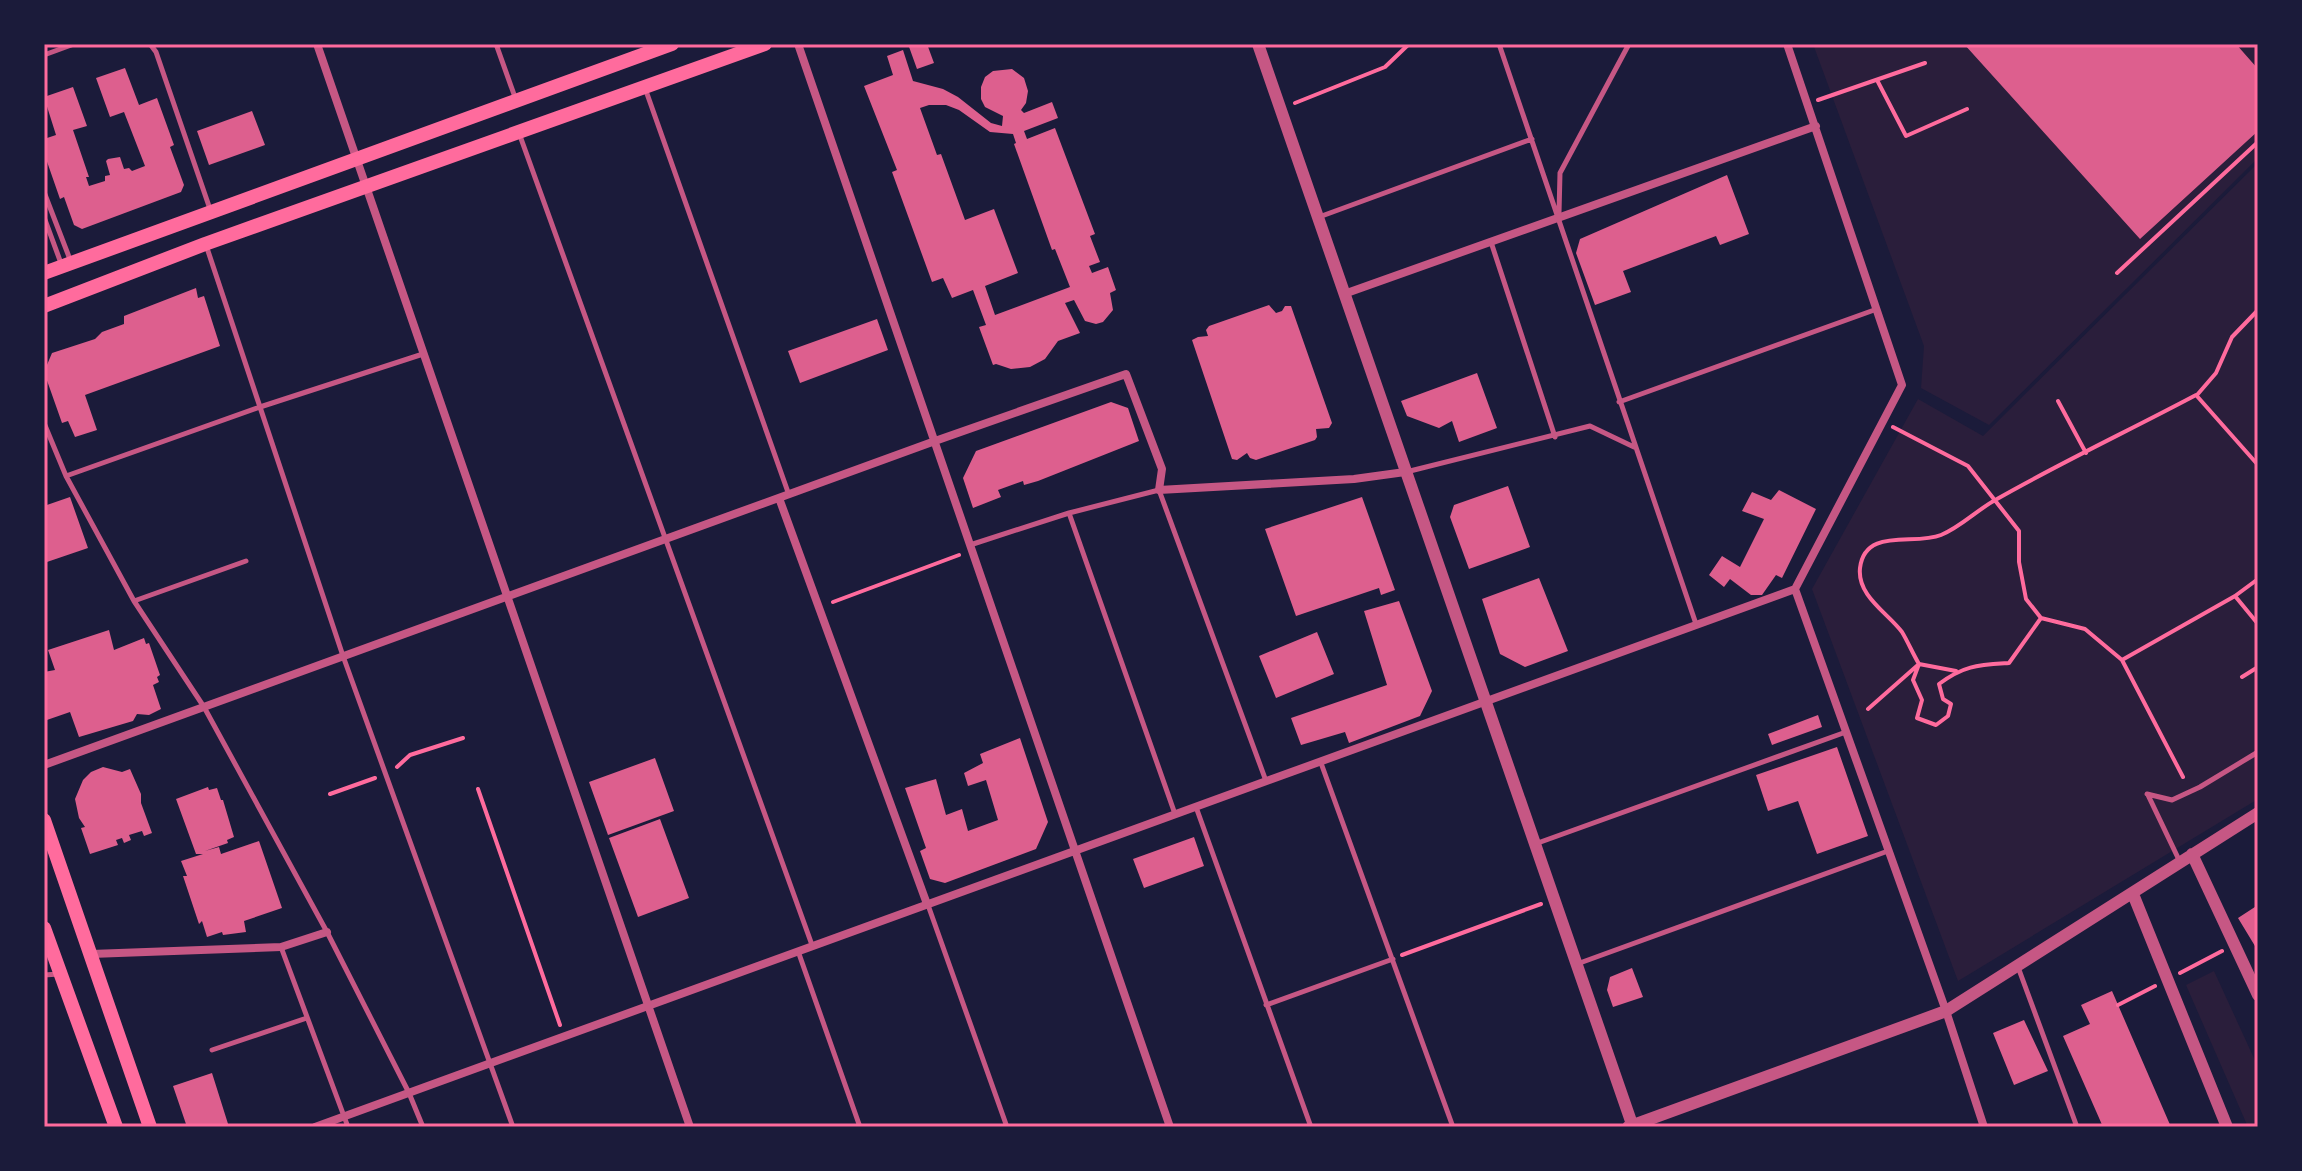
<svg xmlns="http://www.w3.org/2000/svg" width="2302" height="1171" font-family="Rubik,sans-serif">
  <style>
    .green { fill: #2a1e3b }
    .building { fill: #dd5f8e; fill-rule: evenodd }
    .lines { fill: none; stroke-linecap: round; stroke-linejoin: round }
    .path { stroke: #ff6b9d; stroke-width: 4 }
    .service { stroke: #c65784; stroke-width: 5 }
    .minor { stroke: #c65784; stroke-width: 8 }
    .tertiary { stroke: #c65784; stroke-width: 12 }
    .secondary { stroke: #ff6b9d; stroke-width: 14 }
    .neatline { fill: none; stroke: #ff6b9d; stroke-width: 3 }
  </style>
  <rect width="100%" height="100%" fill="#1b1b3a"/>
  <path class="green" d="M 1813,44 L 2258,44 L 2258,158 L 1989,425 L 1921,388 L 1924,346 Z
    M 2258,163 L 2258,799 L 1958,981 L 1812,589 L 1918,399 L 1983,436 Z
    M 2214,971 L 2258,1067 L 2258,1127 L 2248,1127 L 2186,985 Z"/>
  <path class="building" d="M 908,44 L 927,44 L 934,63 L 917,69 Z
    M 1964,44 L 2236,44 L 2258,69 L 2258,131 L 2140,239 Z
    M 903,50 L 913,81 L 943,89 L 958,97 L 991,123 L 1002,126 L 1003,116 L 985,107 L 981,99 L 981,87 L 985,77 L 993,71 L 1012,69 L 1024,78 L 1028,91 L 1026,103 L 1021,110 L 1024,113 L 1052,102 L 1058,118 L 1024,131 L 1027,139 L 1055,128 L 1095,234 L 1090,236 L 1100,262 L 1089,266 L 1092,273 L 1108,267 L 1116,290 L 1110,293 L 1113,310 L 1103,322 L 1096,324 L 1085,321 L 1074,300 L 1065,303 L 1080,333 L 1058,341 L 1045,359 L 1030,367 L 1011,369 L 996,364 L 993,365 L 979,327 L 986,325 L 973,290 L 952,298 L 943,278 L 932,282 L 892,172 L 897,170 L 864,86 L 893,75 L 887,56 ZM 929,105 L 946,105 L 959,110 L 990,132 L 1013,134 L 1016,143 L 1014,144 L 1052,250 L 1055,249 L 1070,287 L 995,315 L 985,286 L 1018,273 L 994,209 L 965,220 L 941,154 L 937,155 L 920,108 Z
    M 125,68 L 139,105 L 157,98 L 174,145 L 170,147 L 184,185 L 181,192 L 82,229 L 74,225 L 64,197 L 60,199 L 44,153 L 44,139 L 56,135 L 44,97 L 73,87 L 87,126 L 73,130 L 89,177 L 86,177 L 89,186 L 105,181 L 105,176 L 110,175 L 106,161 L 108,159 L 120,157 L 124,169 L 129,168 L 132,171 L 145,166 L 124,112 L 110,117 L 96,78 Z
    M 252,111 L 265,145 L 209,165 L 197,131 Z
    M 1727,175 L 1749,234 L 1720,245 L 1716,236 L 1623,271 L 1631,292 L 1595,305 L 1576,253 L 1580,239 Z
    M 196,288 L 198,298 L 204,296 L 220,346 L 85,395 L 97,430 L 75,437 L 68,421 L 62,423 L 44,372 L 52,353 L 95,339 L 102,332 L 124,324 L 124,316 Z
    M 1269,305 L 1276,313 L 1282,311 L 1285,306 L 1291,306 L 1332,423 L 1329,428 L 1316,429 L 1317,437 L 1315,440 L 1256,460 L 1250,458 L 1247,453 L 1237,460 L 1232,459 L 1192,340 L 1198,337 L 1208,336 L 1206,330 L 1209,326 Z
    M 877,319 L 888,350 L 800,383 L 788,351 Z
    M 1477,373 L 1497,428 L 1459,442 L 1452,421 L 1439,428 L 1407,416 L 1401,401 Z
    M 1111,402 L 1128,408 L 1139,441 L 1038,481 L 1024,485 L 1023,481 L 998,490 L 1001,497 L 973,508 L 963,478 L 976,451 Z
    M 1508,486 L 1530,547 L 1469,569 L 1450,517 L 1454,505 Z
    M 1779,490 L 1816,509 L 1782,578 L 1776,575 L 1762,595 L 1751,595 L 1730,579 L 1724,587 L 1709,575 L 1722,556 L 1740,567 L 1764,519 L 1742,511 L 1752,492 L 1771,500 Z
    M 70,497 L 88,548 L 44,563 L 44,506 Z
    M 1362,497 L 1395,590 L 1381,595 L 1379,588 L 1296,616 L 1265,529 Z
    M 1539,578 L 1568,651 L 1525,667 L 1500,654 L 1482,599 Z
    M 1399,601 L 1432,691 L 1420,716 L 1349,743 L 1345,732 L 1301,745 L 1291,718 L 1387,685 L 1364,611 Z
    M 109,630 L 114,650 L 144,638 L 146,644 L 149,643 L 160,675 L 157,677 L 159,682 L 153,685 L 161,709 L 149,715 L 137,714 L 133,721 L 79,737 L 70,712 L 44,721 L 44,672 L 55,670 L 48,650 Z
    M 1317,632 L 1334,674 L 1276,698 L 1259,656 Z
    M 1818,715 L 1822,727 L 1772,745 L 1768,734 Z
    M 1020,738 L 1048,822 L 1036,849 L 945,883 L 930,879 L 920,851 L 926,848 L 905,788 L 936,779 L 946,815 L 962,809 L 968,831 L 998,820 L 986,780 L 968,786 L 964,773 L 983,763 L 980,754 Z
    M 1837,747 L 1868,836 L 1817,854 L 1798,801 L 1768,811 L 1756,775 Z
    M 655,758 L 674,811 L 608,835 L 589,782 Z
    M 103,767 L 122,772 L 130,769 L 141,794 L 141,803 L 152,833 L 144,836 L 142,831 L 129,835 L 131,840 L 124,843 L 122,838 L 116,840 L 118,845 L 90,854 L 81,828 L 85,827 L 79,818 L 75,799 L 83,780 L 91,772 Z
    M 208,787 L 209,790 L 217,788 L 221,800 L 223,800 L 234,837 L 227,840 L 228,843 L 205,851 L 219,847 L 221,854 L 259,841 L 282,908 L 244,921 L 246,932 L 223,935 L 222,932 L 207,937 L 202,921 L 199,924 L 183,876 L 187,876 L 181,861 L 203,854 L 196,854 L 176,799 Z
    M 660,819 L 689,898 L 638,917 L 609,838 Z
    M 1194,837 L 1204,866 L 1144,888 L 1133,859 Z
    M 2258,905 L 2258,951 L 2238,918 Z
    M 1632,968 L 1643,997 L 1613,1007 L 1607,990 L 1610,977 Z
    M 2112,991 L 2171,1127 L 2103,1127 L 2063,1036 L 2090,1024 L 2081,1005 Z
    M 2024,1020 L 2048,1071 L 2014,1085 L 1993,1033 Z
    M 212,1073 L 229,1127 L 187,1127 L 173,1086 Z"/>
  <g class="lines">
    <path class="path" d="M 1877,80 L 1906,136 L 1967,109
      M 1818,100 L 1925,63
      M 1295,103 L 1385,67 L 1409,44
      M 2117,273 L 2258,142
      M 2197,395 L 2216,373 L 2232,337 L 2258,310
      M 2058,401 L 2086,453
      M 1893,427 L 1968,466 L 2019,531 L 2019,562 L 2026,599 L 2041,618 L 2085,629 L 2122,660 L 2183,777
      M 2235,596 L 2258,624
      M 833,602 L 959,555
      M 2041,618 L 2009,663 C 1979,665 1964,665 1939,684 L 1943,699 L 1951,704 L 1948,716 L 1936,725 L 1917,718 L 1922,700 L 1913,680 L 1919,664 C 1913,654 1908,642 1902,632 C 1888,613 1857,596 1860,568 C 1865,527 1914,546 1941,535 C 1961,527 1978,509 1997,499 C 2062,462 2130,430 2196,395 L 2258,465
      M 2122,660 L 2235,596 L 2258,579
      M 2242,677 L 2258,667
      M 1868,709 L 1919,664 L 1956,671
      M 397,767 L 410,755 L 463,738
      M 478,789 L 560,1025
      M 330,794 L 375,778
      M 1402,955 L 1541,904
      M 2180,973 L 2222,951
      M 2118,1005 L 2155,986"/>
    <path class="service" d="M 150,44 L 156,52 L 211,212
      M 496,44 L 516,100
      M 1499,44 L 1696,624
      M 44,55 L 74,44
      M 645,88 L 789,495
      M 519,133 L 812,945
      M 44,192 L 71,262
      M 1559,213 L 1560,173 L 1629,44
      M 44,217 L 62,266
      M 1319,217 L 1532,139
      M 1491,242 L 1555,437
      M 206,245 L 343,656 L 513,1127
      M 1619,402 L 1877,309
      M 44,423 L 66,476 L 134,601 L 204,707 L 327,932 L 409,1093 L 423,1127
      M 1406,472 L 1590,426 L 1634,447
      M 66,476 L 260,407 L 423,354
      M 970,545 L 1069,513
      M 134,601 L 246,561
      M 1321,763 L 1453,1127
      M 2147,794 L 2172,800 L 2200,787 L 2258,752
      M 2148,795 L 2180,862
      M 1196,807 L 1311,1127
      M 1175,814 L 1069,513 L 1159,490 L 1266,781
      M 1535,844 L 1846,732
      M 928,905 L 1007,1127
      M 281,947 L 348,1127
      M 798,951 L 860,1127
      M 1577,964 L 1888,851
      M 2018,967 L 2077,1127
      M 44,975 L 59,974
      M 1266,1005 L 1393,959
      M 212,1050 L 307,1018"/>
    <path class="minor" d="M 317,44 L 690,1127
      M 798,44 L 1170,1127
      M 1787,44 L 1902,385 L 1795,589 L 1946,1011 L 1984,1127
      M 1344,294 L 1816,126
      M 779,498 L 927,904
      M 44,765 L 935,441 L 1126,374 L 1162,469 L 1159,490 L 1354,479 L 1405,472
      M 91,954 L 281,947 L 327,932
      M 315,1127 L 1795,589"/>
    <path class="tertiary" d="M 1258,44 L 1633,1127
      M 2192,854 L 2258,995
      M 2133,894 L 2227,1127
      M 1628,1127 L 1946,1011 L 2258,813"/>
    <path class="secondary" d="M 44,273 L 672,44
      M 44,306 L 205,244 L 765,44
      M 44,820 L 150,1127
      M 44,928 L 116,1127"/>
  </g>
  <rect width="2302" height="1171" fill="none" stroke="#1b1b3a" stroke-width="92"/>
  <rect x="46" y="46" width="2210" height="1079" class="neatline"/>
</svg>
